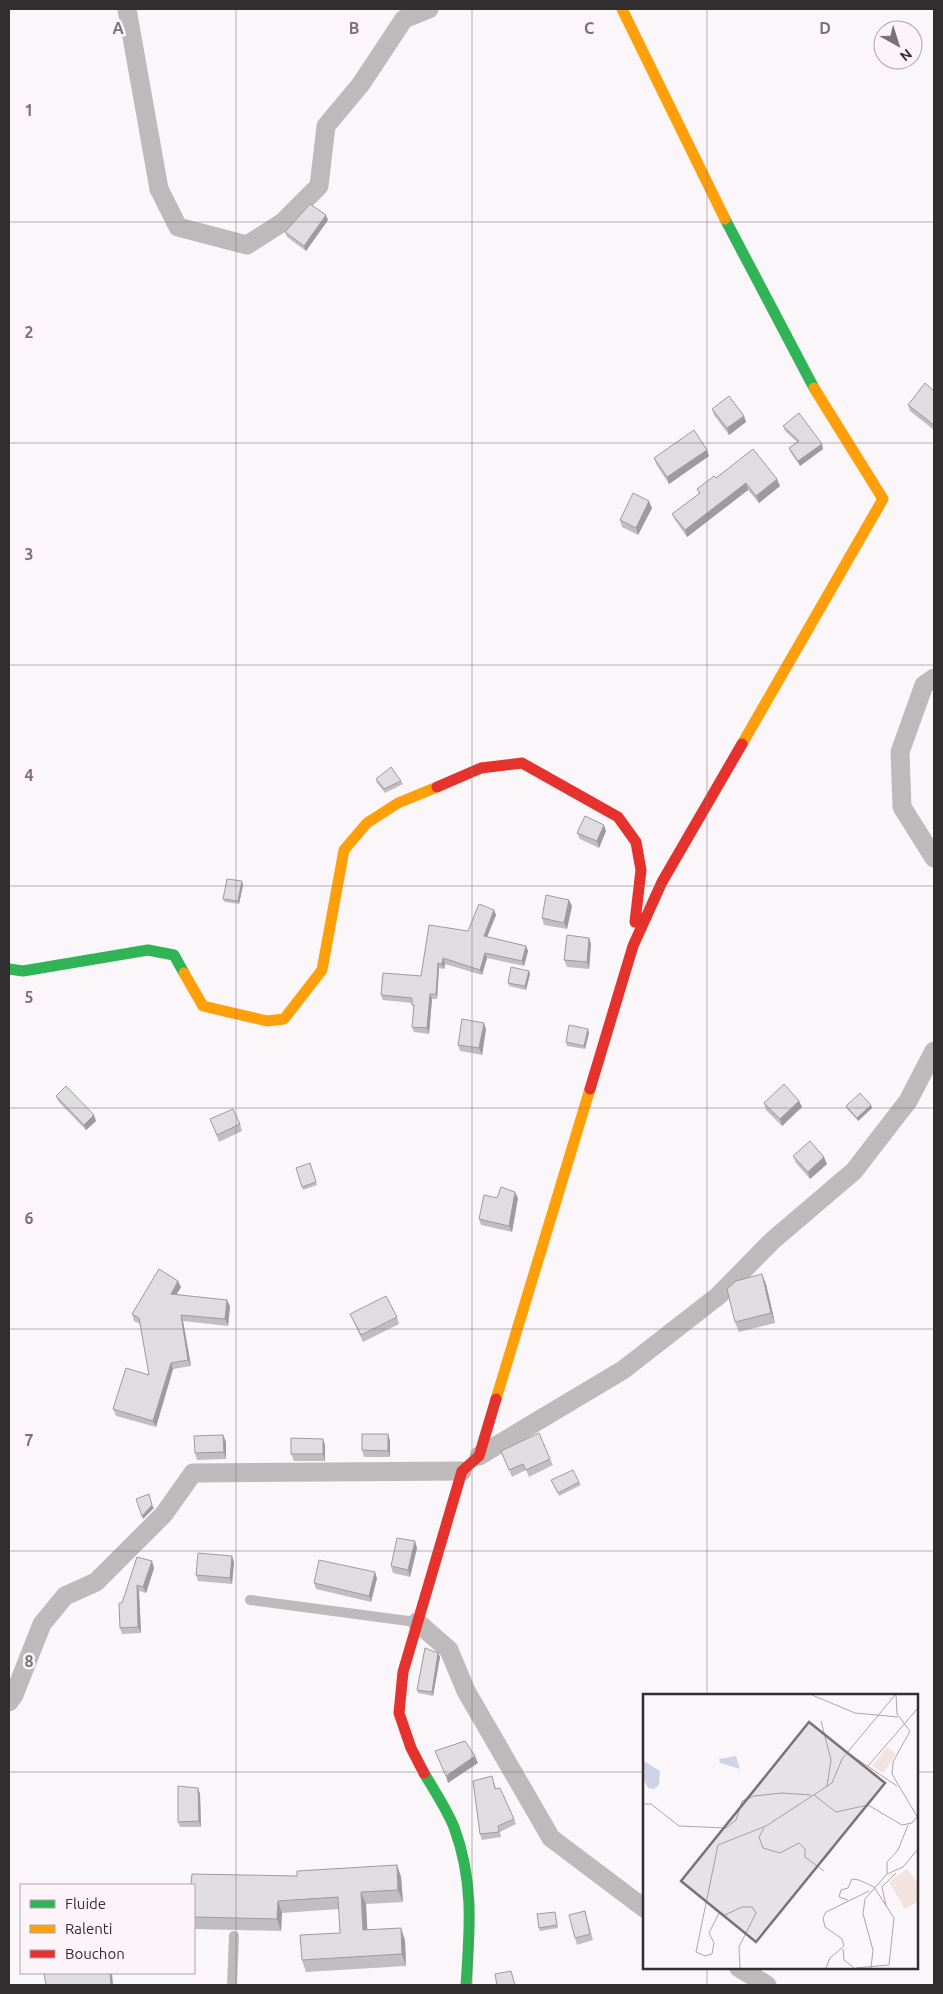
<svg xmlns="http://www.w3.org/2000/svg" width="943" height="1994" font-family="Ubuntu,sans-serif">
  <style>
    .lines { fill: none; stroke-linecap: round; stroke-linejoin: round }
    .lane { stroke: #bcbaba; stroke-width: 10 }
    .street { stroke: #bcbaba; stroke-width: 19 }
    .fast { stroke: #30b455; stroke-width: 11 }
    .slow { stroke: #ff9f0a; stroke-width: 11 }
    .jam { stroke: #e5322d; stroke-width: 11 }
    .wall { fill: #c1bec1 }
    .shaded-wall { fill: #9d9b9d }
    .building { fill: #e0dde0; stroke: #9d9b9d }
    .grid { fill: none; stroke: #787476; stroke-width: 1; stroke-opacity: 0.55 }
    .inset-road { fill: none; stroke: #aba6a9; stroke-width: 1 }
    .view { fill: #787476; fill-opacity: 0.15; stroke: #787476; stroke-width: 2.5 }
    .inset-edge { fill: none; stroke: #322e30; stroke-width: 2.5 }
    .grid-label { font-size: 16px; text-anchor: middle; font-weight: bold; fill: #787476; stroke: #fdf4f9; stroke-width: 5; stroke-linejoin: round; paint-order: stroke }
  </style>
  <rect width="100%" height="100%" fill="#fbf6f9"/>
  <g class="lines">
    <path class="lane" d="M 250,1600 L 416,1622
      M 232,1985 L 234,1936"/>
    <path class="street" d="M 127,9 L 159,189 L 178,227 L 247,245 L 283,222 L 319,186 L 326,126 L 361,84 L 404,19 L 429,9
      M 934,678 L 924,685 L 900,752 L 902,807 L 934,858
      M 479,1456 L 623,1370 L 718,1296 L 772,1241 L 854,1171 L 908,1101 L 934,1051
      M 417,1622 L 449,1650 L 466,1691 L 551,1838 L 644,1908
      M 9,1702 L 14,1695 L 42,1624 L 65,1596 L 96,1582 L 164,1514 L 193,1473 L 462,1471
      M 739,1968 L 767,1985"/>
    <path class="fast" d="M 725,219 L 814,388
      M 9,969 L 23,971 L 148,950 L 174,955 L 184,973
      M 424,1773 C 434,1790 446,1808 454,1827 C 474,1881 470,1928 466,1985"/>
    <path class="slow" d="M 622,9 L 725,219
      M 742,744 L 883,499 L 814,388
      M 184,973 L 203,1006 L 267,1021 L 284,1019 L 322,970 L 344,850 L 367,823 L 398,803 L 437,787
      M 496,1399 L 590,1089"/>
    <path class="jam" d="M 437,787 L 481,768 L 522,763 L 618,817 L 636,842 L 641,870 L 635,922
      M 590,1089 L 633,946 L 662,882 L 742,744
      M 424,1773 L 411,1748 L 399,1713 L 403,1672 L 462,1471 L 479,1456 L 496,1399"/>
  </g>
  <path class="wall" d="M 328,220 L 306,251 L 287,237 L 285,232 Z
    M 934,391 L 934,430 L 910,411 L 908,405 Z
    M 712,409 L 744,416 L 746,422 L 729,435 L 714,415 Z
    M 783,426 L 823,449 L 800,466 L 791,453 L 789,448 L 797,442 L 785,431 Z
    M 709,456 L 669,484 L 656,464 L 654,458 Z
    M 716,478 L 780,486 L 759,503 L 748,490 L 687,537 L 675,520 L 672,514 L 699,494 L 697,489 Z
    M 652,508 L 638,535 L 622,527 L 620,520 Z
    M 376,779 L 401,781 L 403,784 L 385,793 L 377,783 Z
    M 606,831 L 599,848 L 580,839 L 577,833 Z
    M 243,885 L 239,904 L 225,902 L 223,899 Z
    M 569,900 L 572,906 L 567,929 L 544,925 L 542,918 Z
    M 494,910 L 496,915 L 487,937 L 526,946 L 528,951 L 524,966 L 487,958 L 482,975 L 445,964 L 444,969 L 439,968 L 437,999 L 432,999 L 429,1034 L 414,1032 L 412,1027 L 414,1009 L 412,1003 L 383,1000 L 381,995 L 421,976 L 468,931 Z
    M 589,938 L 591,944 L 589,969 L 567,967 L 564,960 Z
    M 529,971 L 530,974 L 526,990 L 509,986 L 508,983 Z
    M 486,1029 L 482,1055 L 460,1051 L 458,1045 Z
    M 589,1033 L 585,1049 L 567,1046 L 566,1042 Z
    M 56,1096 L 96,1121 L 86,1130 L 58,1101 Z
    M 799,1101 L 802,1107 L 782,1126 L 766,1110 L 764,1103 Z
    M 846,1106 L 872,1108 L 858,1121 L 847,1109 Z
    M 210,1119 L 240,1124 L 242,1131 L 219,1142 Z
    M 793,1156 L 827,1164 L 810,1179 L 796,1163 Z
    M 310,1163 L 317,1185 L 303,1190 L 296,1168 Z
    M 497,1198 L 518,1198 L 512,1232 L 481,1225 L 479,1219 Z
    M 766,1284 L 775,1323 L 739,1332 L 735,1322 Z
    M 181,1287 L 177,1294 L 230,1306 L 228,1326 L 183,1321 L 191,1366 L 173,1369 L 156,1427 L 116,1416 L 113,1409 L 149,1375 L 140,1324 L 134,1321 L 132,1314 Z
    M 350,1314 L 397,1317 L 399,1324 L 363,1342 Z
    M 223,1435 L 226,1442 L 226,1459 L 197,1460 L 195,1453 Z
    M 390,1441 L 390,1457 L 364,1457 L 362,1450 Z
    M 325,1445 L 325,1461 L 294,1461 L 291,1454 Z
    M 501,1451 L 550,1459 L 553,1465 L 529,1477 L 526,1470 L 512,1477 Z
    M 551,1480 L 579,1482 L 581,1485 L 559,1496 Z
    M 417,1548 L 410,1577 L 393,1573 L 391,1566 Z
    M 137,1557 L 154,1568 L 146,1593 L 139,1591 L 141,1633 L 122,1634 L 120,1628 L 122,1603 Z
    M 234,1562 L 232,1584 L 198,1581 L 196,1575 Z
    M 377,1578 L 371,1602 L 316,1589 L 314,1583 Z
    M 438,1653 L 440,1657 L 433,1696 L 418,1693 L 417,1690 Z
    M 494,1781 L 496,1789 L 514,1819 L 516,1824 L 500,1832 L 501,1837 L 482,1840 L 480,1834 Z
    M 198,1788 L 200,1794 L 201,1827 L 180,1827 L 178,1822 Z
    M 397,1865 L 401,1877 L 403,1902 L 366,1904 L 367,1930 L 405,1940 L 406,1966 L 306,1972 L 302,1960 L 340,1933 L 339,1909 L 282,1913 L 281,1931 L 195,1929 L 194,1927 L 194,1885 L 297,1876 Z
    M 585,1911 L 593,1940 L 577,1945 L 575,1938 Z
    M 555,1912 L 558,1928 L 540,1931 L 539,1928 Z"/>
  <path class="shaded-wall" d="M 326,215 L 328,220 L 306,251 L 304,246 Z
    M 744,416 L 746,422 L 729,435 L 727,428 Z
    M 822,444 L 823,449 L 800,466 L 798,461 Z
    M 707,450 L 709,456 L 669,484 L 667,477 Z
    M 777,479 L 780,486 L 759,503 L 756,496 Z
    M 746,483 L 748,490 L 687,537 L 685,530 Z
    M 649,501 L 652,508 L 638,535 L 636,528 Z
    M 604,825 L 606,831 L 599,848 L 597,841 Z
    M 242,881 L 243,885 L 239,904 L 238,901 Z
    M 569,900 L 572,906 L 567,929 L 564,923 Z
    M 494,910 L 496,915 L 485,942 L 484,936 Z
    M 589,938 L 591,944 L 589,969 L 587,962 Z
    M 526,946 L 528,951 L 524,966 L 522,961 Z
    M 485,953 L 487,958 L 482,975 L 480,970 Z
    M 443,958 L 445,964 L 444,969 L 442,964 Z
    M 438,963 L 439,968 L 437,999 L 436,994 Z
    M 529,971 L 530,974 L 526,990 L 525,986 Z
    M 430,994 L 432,999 L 429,1034 L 427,1028 Z
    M 484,1023 L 486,1029 L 482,1055 L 479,1048 Z
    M 588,1029 L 589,1033 L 585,1049 L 584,1046 Z
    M 799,1101 L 802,1107 L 782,1126 L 780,1119 Z
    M 871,1105 L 872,1108 L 858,1121 L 857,1118 Z
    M 94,1115 L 96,1121 L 86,1130 L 84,1125 Z
    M 824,1157 L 827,1164 L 810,1179 L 808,1172 Z
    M 515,1192 L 518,1198 L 512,1232 L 509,1226 Z
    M 762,1274 L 766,1284 L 775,1323 L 771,1313 Z
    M 178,1281 L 181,1287 L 173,1300 L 171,1294 Z
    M 227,1300 L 230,1306 L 228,1326 L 225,1319 Z
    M 181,1315 L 183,1321 L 191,1366 L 188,1360 Z
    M 171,1363 L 173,1369 L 156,1427 L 153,1421 Z
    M 388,1434 L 390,1441 L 390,1457 L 388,1451 Z
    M 223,1435 L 226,1442 L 226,1459 L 224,1452 Z
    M 323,1439 L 325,1445 L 325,1461 L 323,1454 Z
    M 152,1505 L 154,1508 L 143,1519 L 142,1516 Z
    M 415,1541 L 417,1548 L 410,1577 L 408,1570 Z
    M 232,1556 L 234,1562 L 232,1584 L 230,1578 Z
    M 152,1561 L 154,1568 L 146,1593 L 143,1587 Z
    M 375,1572 L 377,1578 L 371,1602 L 369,1596 Z
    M 137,1585 L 139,1591 L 141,1633 L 138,1627 Z
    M 438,1653 L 440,1657 L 433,1696 L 432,1692 Z
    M 475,1756 L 478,1763 L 448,1783 L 446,1776 Z
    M 198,1788 L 200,1794 L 201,1827 L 199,1821 Z
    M 397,1865 L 401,1877 L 403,1902 L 398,1890 Z
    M 361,1892 L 366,1904 L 368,1942 L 363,1930 Z
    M 278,1901 L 282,1913 L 281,1931 L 277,1919 Z
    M 401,1928 L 405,1940 L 406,1966 L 402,1954 Z
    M 110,1973 L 112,1973 L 113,1985 L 111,1985 Z"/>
  <path class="building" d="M 310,204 L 326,215 L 304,246 L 285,232 Z
    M 925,383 L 934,391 L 934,425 L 908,405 Z
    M 729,396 L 744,416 L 727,428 L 712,409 Z
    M 799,413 L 822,444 L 798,461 L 789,448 L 799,441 L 783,426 Z
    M 694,430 L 707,450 L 667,477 L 654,458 Z
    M 753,449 L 777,479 L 756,496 L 746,483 L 685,530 L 672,514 L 700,493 L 697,489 L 714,476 L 716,478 Z
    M 633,493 L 649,501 L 636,528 L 620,520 Z
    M 391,767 L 401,781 L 384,789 L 376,779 Z
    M 585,816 L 604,825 L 597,841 L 577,833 Z
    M 227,879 L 242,881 L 238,901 L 223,899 Z
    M 546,895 L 569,900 L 564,923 L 542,918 Z
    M 479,904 L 494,910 L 484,936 L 526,946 L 522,961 L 485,953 L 480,970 L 443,958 L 442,964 L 438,963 L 436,994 L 430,994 L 427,1028 L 412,1027 L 414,1005 L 412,1005 L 412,998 L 381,995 L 383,973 L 421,976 L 429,925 L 468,931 Z
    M 567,935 L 589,938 L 587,962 L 564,960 Z
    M 511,967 L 529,971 L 525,986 L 508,983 Z
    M 462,1019 L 484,1023 L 479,1048 L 458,1045 Z
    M 569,1025 L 588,1029 L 584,1046 L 566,1042 Z
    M 784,1084 L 799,1101 L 780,1119 L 764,1103 Z
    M 66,1086 L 94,1115 L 84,1125 L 56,1096 Z
    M 860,1093 L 871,1105 L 857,1118 L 846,1106 Z
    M 233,1109 L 240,1124 L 217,1135 L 210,1119 Z
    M 810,1141 L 824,1157 L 808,1172 L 793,1156 Z
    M 310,1163 L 316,1182 L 302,1187 L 296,1168 Z
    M 501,1187 L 515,1192 L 509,1226 L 479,1219 L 484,1195 L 497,1198 Z
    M 159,1269 L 178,1281 L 171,1294 L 227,1300 L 225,1319 L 181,1315 L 188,1360 L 171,1363 L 153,1421 L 113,1409 L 126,1368 L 149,1375 L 139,1318 L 132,1314 Z
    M 762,1274 L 771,1313 L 735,1322 L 727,1289 L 736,1281 Z
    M 386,1296 L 397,1317 L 361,1335 L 350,1314 Z
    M 539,1433 L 550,1459 L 526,1470 L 523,1464 L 509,1470 L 501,1451 Z
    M 362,1434 L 388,1434 L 388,1451 L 362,1450 Z
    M 223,1435 L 224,1452 L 195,1453 L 194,1436 Z
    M 291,1438 L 323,1439 L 323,1454 L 291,1454 Z
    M 573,1470 L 579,1482 L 558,1493 L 551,1480 Z
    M 149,1494 L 152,1505 L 142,1516 L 136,1499 Z
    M 397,1538 L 415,1541 L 408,1570 L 391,1566 Z
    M 198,1553 L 232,1556 L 230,1578 L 196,1575 Z
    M 137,1557 L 152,1561 L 143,1587 L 137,1585 L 138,1627 L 120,1628 L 119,1603 L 122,1603 Z
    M 319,1560 L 375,1572 L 369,1596 L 314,1583 Z
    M 425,1648 L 438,1653 L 432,1692 L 417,1690 Z
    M 465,1741 L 475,1756 L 446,1776 L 435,1751 Z
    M 492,1776 L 495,1789 L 500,1788 L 514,1819 L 498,1826 L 499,1832 L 480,1834 L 473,1781 Z
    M 178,1786 L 198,1788 L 199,1821 L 178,1822 Z
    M 397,1865 L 398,1890 L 361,1892 L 363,1930 L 401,1928 L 402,1954 L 302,1960 L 300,1935 L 340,1933 L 338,1897 L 278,1901 L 277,1919 L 194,1917 L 194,1885 L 191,1885 L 192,1874 L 297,1876 L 297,1871 Z
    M 585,1911 L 590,1934 L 575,1938 L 569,1915 Z
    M 555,1912 L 557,1925 L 539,1928 L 537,1914 Z
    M 511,1971 L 515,1985 L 497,1985 L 495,1974 Z
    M 44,1973 L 110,1973 L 111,1985 L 46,1985 Z"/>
  <path class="grid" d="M 236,9 L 236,1985M 472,9 L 472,1985M 707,9 L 707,1695M 9,222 L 934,222M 9,443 L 934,443M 9,665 L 934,665M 9,886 L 934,886M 9,1108 L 934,1108M 9,1329 L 934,1329M 9,1551 L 934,1551M 9,1772 L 644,1772M 917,1772 L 934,1772M 707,1968 L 707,1985"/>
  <g transform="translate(643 1694)">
    <rect width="275" height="275" fill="#fbf6f9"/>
    <path d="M 244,53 L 253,60 L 240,79 L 229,72 ZM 264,175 L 275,189 L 275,208 L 262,215 L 246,188 Z" fill="#f3e3e0"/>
    <path d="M 93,62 L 97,75 L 77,69 L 76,65 ZM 1,67 L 17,77 L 16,91 L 11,95 L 5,94 L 0,84 Z" fill="#d0d3e8"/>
    <path class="inset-road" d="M 169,1 L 212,19 L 255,23M 253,1 L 254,20 L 267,37 L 250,68 L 249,80 L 275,124M 178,27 L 188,66 L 184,92M 205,59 L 254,92M 225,72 L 275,14M 171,101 L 193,118 L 225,111 L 259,131 L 269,129 L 274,123M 0,110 L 8,110 L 36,132 L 83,134 L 93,126 L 99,107 L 111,102 L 139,99 L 168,101M 121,134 L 116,143 L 120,154 L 137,159 L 156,149 L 162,155 L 162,163 L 181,177M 244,180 L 244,168 L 255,156 L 265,131M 205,206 L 196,203 L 198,196 L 205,194 L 209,185 L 216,186 L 231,193 L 251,224 L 246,271 L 213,274M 243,212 L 239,193 L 253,179M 200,255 L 201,266 L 211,274M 97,274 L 96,253 L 113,219 L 109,213 L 99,213 L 82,221 L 76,219 L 66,239 L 71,249 L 69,260 L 62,262 L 53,258 L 75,151 L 123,132 L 189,89 L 199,65 L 252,1M 183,274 L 187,264 L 201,252 L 199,245 L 182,233 L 180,224 L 183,218 L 226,197M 228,274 L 230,256 L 220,220 L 222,205 L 244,180 L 260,173 L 275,155"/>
    <path class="view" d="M 166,28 L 242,89 L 113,248 L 38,187 Z"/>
    <rect width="275" height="275" class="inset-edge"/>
  </g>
  <g class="grid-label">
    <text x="118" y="34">A</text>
    <text x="354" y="34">B</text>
    <text x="589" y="34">C</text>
    <text x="825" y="34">D</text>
    <text x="29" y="116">1</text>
    <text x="29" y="338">2</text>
    <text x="29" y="560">3</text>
    <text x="29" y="781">4</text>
    <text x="29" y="1003">5</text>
    <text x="29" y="1224">6</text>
    <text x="29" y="1446">7</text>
    <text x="29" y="1667">8</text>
  </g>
  <rect width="943" height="1994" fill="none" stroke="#322e30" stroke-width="20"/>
  <rect x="20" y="1884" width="175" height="90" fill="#fdf4f9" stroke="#aca5a9"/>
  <rect x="30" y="1900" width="25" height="8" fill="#30b455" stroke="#aca5a9"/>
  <text x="65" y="1909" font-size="15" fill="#322e30">Fluide</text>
  <rect x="30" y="1925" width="25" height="8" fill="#ff9f0a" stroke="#aca5a9"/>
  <text x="65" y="1934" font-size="15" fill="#322e30">Ralenti</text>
  <rect x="30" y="1950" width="25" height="8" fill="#e5322d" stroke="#aca5a9"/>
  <text x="65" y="1959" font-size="15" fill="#322e30">Bouchon</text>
  <g transform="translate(898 45) rotate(141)"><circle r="24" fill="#fdf4f9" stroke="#aca5a9"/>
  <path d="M0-4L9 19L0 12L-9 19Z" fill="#787476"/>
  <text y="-8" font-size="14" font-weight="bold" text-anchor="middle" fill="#322e30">N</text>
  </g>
</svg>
